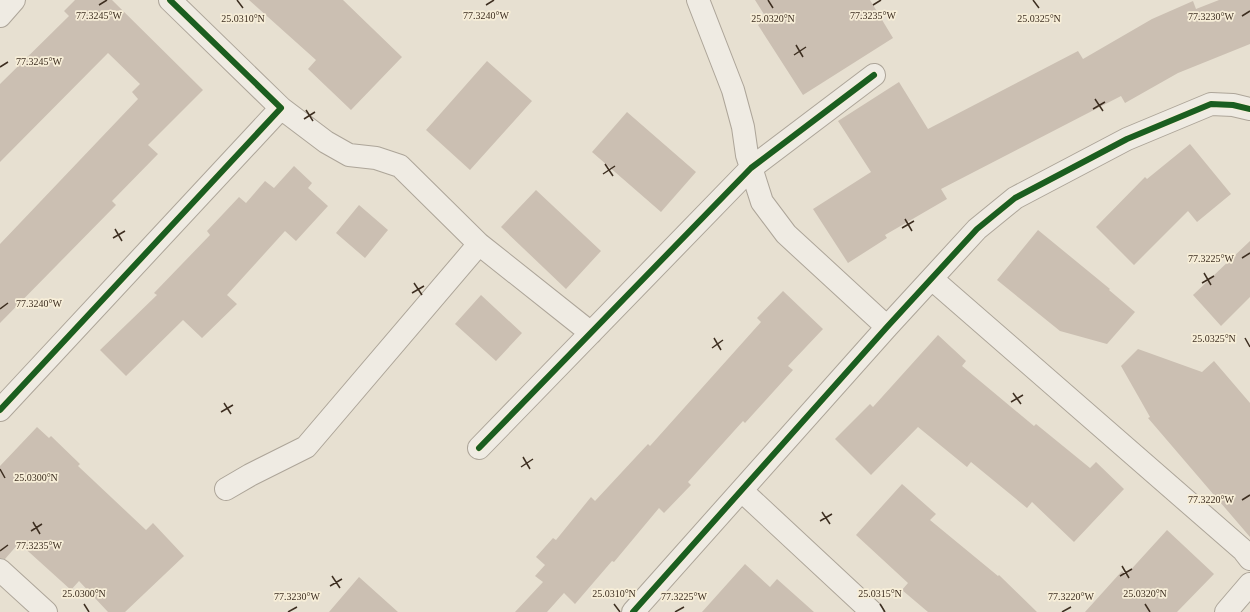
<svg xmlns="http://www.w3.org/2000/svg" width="1250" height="612" font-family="Georgia,serif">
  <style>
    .building { fill: #cbbfb2 }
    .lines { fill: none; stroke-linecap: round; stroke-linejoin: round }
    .minor-casing { stroke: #ada599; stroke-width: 24 }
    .minor { stroke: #efebe3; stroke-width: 22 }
    .cycleway-casing { stroke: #f7eed8; stroke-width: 8 }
    .cycleway { stroke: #1b5e20; stroke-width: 6 }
    .ticks { fill: none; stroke: #3d2e20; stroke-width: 1.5 }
    .ticks-label { font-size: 10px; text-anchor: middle; fill: #3d2e20; stroke: #f7eed8; stroke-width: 3.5; stroke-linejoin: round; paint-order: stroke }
  </style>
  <rect width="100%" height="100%" fill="#e7e0d1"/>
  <path class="building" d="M 75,0 L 112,0 L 203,90 L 148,145 L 158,154 L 112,201 L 116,205 L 0,323 L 0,244 L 138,99 L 132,92 L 140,84 L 108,53 L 0,162 L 0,84 L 69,16 L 64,11 Z
    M 249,0 L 343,0 L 402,57 L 351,110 L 308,69 L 316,60 Z
    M 755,0 L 870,0 L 893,38 L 803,95 L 758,25 L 767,19 Z
    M 1219,0 L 1250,0 L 1250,44 L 1178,73 L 1125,103 L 1121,96 L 941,189 L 947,199 L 885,235 L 887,238 L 848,263 L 813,209 L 871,172 L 838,121 L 899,82 L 928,129 L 1078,51 L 1083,59 L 1152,19 L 1193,1 L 1196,9 Z
    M 487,61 L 532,101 L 470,170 L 426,130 Z
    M 627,112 L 696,172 L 661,212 L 592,152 Z
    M 1190,144 L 1231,194 L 1197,222 L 1188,211 L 1134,265 L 1096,227 L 1145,177 L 1147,179 Z
    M 294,166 L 312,183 L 308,188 L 328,206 L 296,241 L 285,231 L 227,295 L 237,304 L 202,338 L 183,320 L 126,376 L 100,350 L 157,295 L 154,293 L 210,235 L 207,231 L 239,197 L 246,203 L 265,181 L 274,188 Z
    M 536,190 L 601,251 L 566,289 L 501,227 Z
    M 359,205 L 388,230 L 365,258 L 336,233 Z
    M 1038,230 L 1110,289 L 1109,290 L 1135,312 L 1107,344 L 1060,331 L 997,280 Z
    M 1250,241 L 1250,297 L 1221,326 L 1193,295 Z
    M 783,291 L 823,329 L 788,366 L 793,370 L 745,423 L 743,421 L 688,482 L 691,485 L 664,513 L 659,508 L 614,562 L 612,561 L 575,604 L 564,593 L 547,612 L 515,612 L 543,582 L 535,576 L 545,565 L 536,557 L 553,538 L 556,540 L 591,497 L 595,501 L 648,444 L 650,446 L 761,322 L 757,318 Z
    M 481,295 L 522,333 L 496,361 L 455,324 Z
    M 938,335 L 966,361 L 962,366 L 1034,426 L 1036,424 L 1090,468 L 1096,462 L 1124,489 L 1074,542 L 1032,502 L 1027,508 L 971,462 L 967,467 L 918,427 L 871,475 L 835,439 L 870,404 L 873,407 Z
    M 1138,349 L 1202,372 L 1214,361 L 1250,403 L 1250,537 L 1148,418 L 1150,417 L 1121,366 Z
    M 37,427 L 49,438 L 51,436 L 80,464 L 78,466 L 146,530 L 153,523 L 184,556 L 125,612 L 108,612 L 79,581 L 71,590 L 19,543 L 5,559 L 0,558 L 0,466 Z
    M 902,484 L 936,514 L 930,520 L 998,576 L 999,575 L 1037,612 L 928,612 L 902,590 L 908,583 L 856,535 Z
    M 1167,530 L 1214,574 L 1177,612 L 1085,612 L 1122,571 L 1126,575 Z
    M 745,564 L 770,587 L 777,579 L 814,612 L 702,612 Z
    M 359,577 L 398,612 L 329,612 Z"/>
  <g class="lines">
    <defs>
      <path id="minor" d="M 698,0 L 733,90 L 743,127 L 747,155 L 762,202 L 786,234 L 887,327
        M 0,16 L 14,0
        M 281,108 L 326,142 L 349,155 L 376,158 L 400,166 L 479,244 L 591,333
        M 932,279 L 1243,550 L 1250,559
        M 0,410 L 281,108 L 170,0
        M 479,448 L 751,168 L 874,75
        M 226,489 L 250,475 L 306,447 L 479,244
        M 742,491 L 872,612
        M 0,570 L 46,612
        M 633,612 L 887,327 L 977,229 L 1015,198 L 1127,139 L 1211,104 L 1233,105 L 1250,109
        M 1226,612 L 1250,584"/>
    </defs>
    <use href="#minor" class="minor-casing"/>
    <use href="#minor" class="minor"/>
    <defs>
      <path id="cycleway" d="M 0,410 L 281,108 L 170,0
        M 479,448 L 751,168 L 874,75
        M 633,612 L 887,327 L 977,229 L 1015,198 L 1127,139 L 1211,104 L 1233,105 L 1250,109"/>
    </defs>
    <use href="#cycleway" class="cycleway-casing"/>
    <use href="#cycleway" class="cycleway"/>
  </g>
  <path class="ticks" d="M 237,0 L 243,8M 768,0 L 773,8M 1033,0 L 1039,8M 99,5 L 107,0M 486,5 L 494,0M 873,5 L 881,0M 1242,16 L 1250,11M 796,45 L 803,57M 794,55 L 806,47M 0,67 L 8,62M 1095,99 L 1103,111M 1093,109 L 1105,102M 306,110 L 313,121M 304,119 L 315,112M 605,164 L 613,176M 603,174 L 615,166M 905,219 L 912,231M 902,228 L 914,221M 115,229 L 122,241M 113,238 L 125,231M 1242,258 L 1250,253M 1204,273 L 1211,285M 414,283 L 422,295M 1202,283 L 1214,276M 412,293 L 424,286M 0,309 L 8,303M 714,338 L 721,350M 1245,338 L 1250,347M 712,348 L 723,340M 1013,393 L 1021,404M 1011,402 L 1023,395M 224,403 L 231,414M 221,412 L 233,405M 523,457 L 530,469M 521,467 L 533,459M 0,469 L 5,478M 1242,500 L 1250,495M 822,512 L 830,524M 820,521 L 832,514M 33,522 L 40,534M 31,531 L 42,524M 0,551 L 8,545M 1122,566 L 1129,578M 332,576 L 340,588M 1120,576 L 1132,569M 330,586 L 342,579M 84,604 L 89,612M 614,604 L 620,612M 880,604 L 885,612M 1145,604 L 1150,612M 288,612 L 297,607M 675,612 L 684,607M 1062,612 L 1071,607"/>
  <g class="ticks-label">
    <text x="99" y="19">77.3245°W</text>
    <text x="873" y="19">77.3235°W</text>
    <text x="486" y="19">77.3240°W</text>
    <text x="1211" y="20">77.3230°W</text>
    <text x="243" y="22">25.0310°N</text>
    <text x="773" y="22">25.0320°N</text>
    <text x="1039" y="22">25.0325°N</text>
    <text x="39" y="65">77.3245°W</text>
    <text x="1211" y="262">77.3225°W</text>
    <text x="39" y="307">77.3240°W</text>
    <text x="1214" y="342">25.0325°N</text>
    <text x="36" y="481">25.0300°N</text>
    <text x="1211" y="503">77.3220°W</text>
    <text x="39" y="549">77.3235°W</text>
    <text x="84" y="597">25.0300°N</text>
    <text x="614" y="597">25.0310°N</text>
    <text x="880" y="597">25.0315°N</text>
    <text x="1145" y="597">25.0320°N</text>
    <text x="297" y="600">77.3230°W</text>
    <text x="684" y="600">77.3225°W</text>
    <text x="1071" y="600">77.3220°W</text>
  </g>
</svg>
